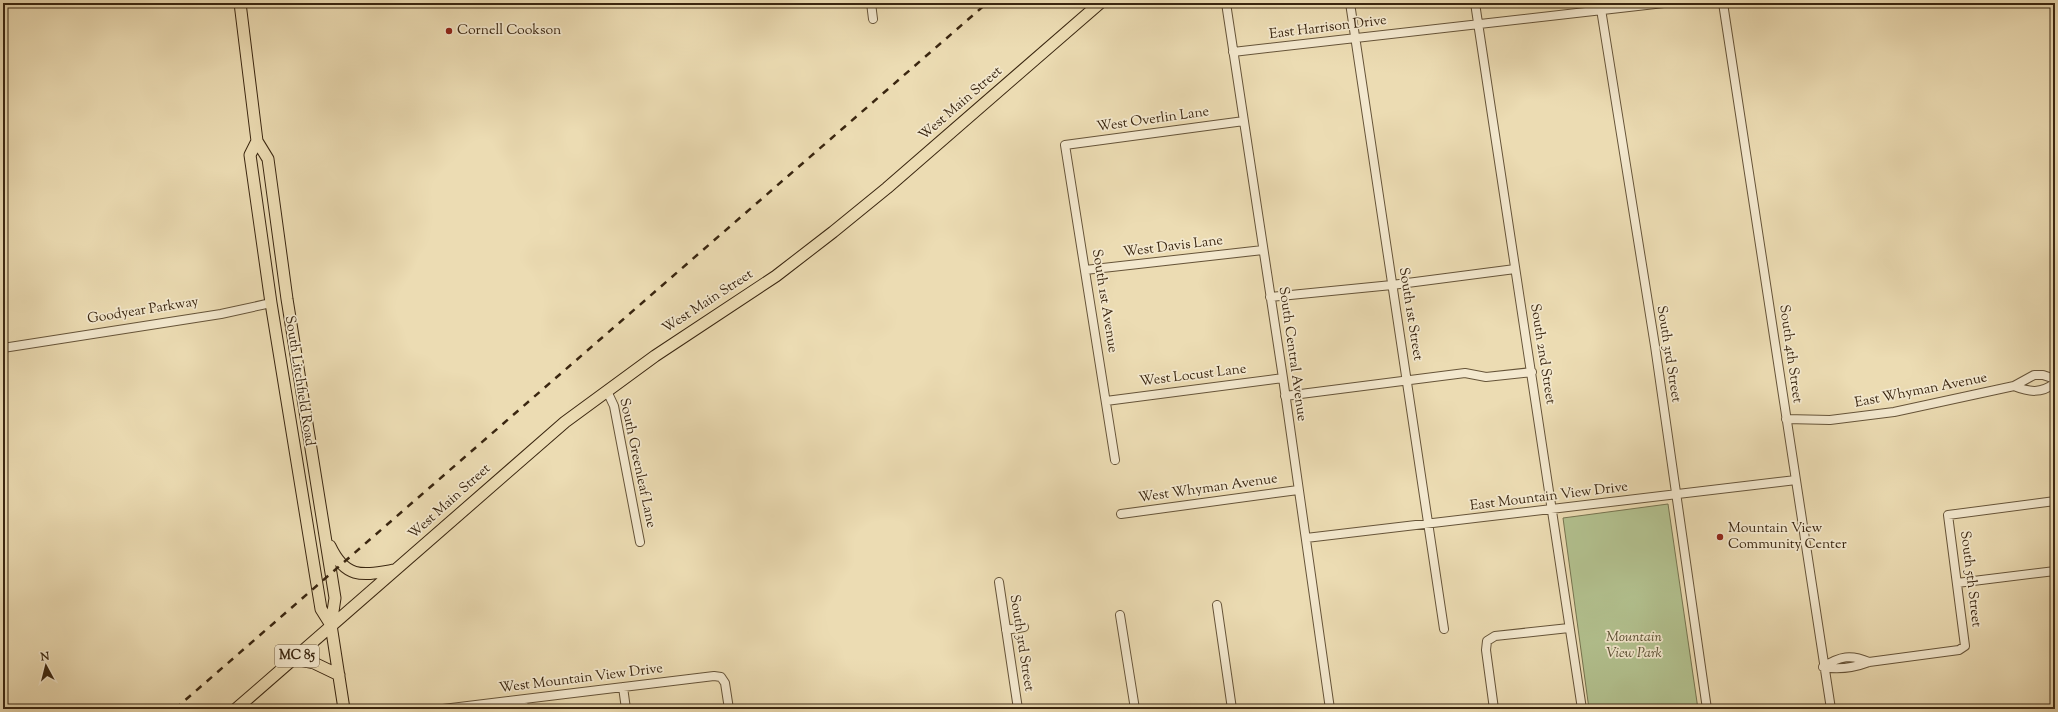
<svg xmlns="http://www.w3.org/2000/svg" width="2058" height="712" font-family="'Sorts Mill Goudy',serif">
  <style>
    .green { fill: #b3c290; stroke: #767450 }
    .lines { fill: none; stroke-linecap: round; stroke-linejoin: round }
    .minor-casing { stroke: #665439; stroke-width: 10 }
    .major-casing { stroke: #3a2610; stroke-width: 13 }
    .minor { stroke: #f3e8ce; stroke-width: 8 }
    .major { stroke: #ecdcb3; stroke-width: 11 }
    .rail { stroke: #3a2610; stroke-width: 2.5; stroke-dasharray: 7 7; stroke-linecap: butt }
    .poi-dot { fill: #8f2418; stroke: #f3e8ce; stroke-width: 1.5 }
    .labels { text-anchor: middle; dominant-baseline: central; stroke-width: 3.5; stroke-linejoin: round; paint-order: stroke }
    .shield { fill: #f3e8ce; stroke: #726049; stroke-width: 1 }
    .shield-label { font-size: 13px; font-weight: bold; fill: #3a2610 }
    .street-label { font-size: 14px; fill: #3a2610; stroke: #f3e8ce }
    .poi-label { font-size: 14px; fill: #3a2610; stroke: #f3e8ce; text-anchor: start }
    .park-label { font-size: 14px; font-style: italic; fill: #584d30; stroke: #f3e8ce }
  </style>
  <rect width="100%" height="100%" fill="#ecdcb3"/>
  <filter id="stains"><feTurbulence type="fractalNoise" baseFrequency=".005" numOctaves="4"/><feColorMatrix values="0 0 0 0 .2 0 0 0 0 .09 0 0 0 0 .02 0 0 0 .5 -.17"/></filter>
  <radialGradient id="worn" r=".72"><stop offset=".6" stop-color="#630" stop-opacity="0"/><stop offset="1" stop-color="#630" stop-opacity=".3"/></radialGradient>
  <path class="green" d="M 1668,504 L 1698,709 L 1589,709 L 1563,518 Z"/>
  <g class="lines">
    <defs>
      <path id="minor" d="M 871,3 L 873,19
        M 1226,3 L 1283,378 L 1330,709
        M 1350,3 L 1444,629
        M 1475,3 L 1582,709
        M 1600,3 L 1655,346 L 1707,709
        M 1723,3 L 1831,709
        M 1233,52 L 1664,3
        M 1085,270 L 1263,250
        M 1270,297 L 1392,285 L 1515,269
        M 3,348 L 221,314 L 271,303
        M 2014,386 C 2029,392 2041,394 2055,383
        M 607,391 L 614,406 L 640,542
        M 1285,396 L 1465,373 L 1486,377 L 1532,372
        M 1106,401 L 1283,378
        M 1786,419 L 1830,420 L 1894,412 L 2014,386 L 2034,375 L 2043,375 L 2055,379
        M 1115,460 L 1065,145 L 1244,121
        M 1121,514 L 1298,490
        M 1306,538 L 1796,480
        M 999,582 L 1018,709
        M 1957,583 L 2055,571
        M 1217,605 L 1232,709
        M 1120,615 L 1135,709
        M 1006,630 L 1024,627
        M 1823,667 C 1839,670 1853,668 1869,662 L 1959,650 L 1965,646 L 1948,515 L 2055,501
        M 1823,667 C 1840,656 1851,654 1869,662
        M 623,687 L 626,709
        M 523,700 L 524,709
        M 443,709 L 714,676 L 721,677 L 725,683 L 729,709
        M 1494,709 L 1486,650 L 1487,641 L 1495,636 L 1569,628"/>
      <path id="major" d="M 240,3 L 257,141 L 268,159 L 287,299 L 331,573 L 335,598 L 331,625 L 344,709
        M 257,141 L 250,155 L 271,303 L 321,609 L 331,625
        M 330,546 C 346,580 363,575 395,570
        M 294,659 L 314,663 L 339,675
        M 236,709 L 565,422 L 655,356 L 776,276 L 833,232 L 887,188 L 1100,3"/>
    </defs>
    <use href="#minor" class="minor-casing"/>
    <use href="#major" class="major-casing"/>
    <use href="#minor" class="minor"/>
    <use href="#major" class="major"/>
    <path class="rail" d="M 175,709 L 987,3"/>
  </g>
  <g class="poi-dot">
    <circle cx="449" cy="31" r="4"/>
    <circle cx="1720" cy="537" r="4"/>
  </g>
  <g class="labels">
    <rect class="shield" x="275" y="645" width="44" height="22" rx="3"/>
    <g class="shield-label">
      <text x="297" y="656">MC 85</text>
    </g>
    <g class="street-label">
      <text transform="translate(1328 28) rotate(-7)">East Harrison Drive</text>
      <text transform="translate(961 104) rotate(-41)">West Main Street</text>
      <text transform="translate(1153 120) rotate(-8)">West Overlin Lane</text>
      <text transform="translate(1173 247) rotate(-7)">West Davis Lane</text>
      <text transform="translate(1104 301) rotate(81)">South 1st Avenue</text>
      <text transform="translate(708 302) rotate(-33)">West Main Street</text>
      <text transform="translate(143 311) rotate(-9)">Goodyear Parkway</text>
      <text transform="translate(1410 314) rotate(81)">South 1st Street</text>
      <text transform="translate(1292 354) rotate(82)">South Central Avenue</text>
      <text transform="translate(1542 354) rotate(81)">South 2nd Street</text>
      <text transform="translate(1668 354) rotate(81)">South 3rd Street</text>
      <text transform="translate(1790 354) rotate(82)">South 4th Street</text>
      <text transform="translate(1193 376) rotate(-7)">West Locust Lane</text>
      <text transform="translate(299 381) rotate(81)">South Litchfield Road</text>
      <text transform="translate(1921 391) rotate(-11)">East Whyman Avenue</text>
      <text transform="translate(637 463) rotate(78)">South Greenleaf Lane</text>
      <text transform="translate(1208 489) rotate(-8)">West Whyman Avenue</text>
      <text transform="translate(1549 497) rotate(-7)">East Mountain View Drive</text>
      <text transform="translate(450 502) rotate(-42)">West Main Street</text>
      <text transform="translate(1970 579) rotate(83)">South 5th Street</text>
      <text transform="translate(1021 643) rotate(81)">South 3rd Street</text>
      <text transform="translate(581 679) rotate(-7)">West Mountain View Drive</text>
    </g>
    <g class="poi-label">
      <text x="457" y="31">Cornell Cookson</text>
      <text x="1728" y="529">Mountain View<tspan x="1728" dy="16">Community Center</tspan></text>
    </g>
    <g class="park-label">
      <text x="1634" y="638">Mountain<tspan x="1634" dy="16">View Park</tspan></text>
    </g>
  </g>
  <rect width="2058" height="712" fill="none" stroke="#ecdcb3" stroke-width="16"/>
  <rect x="4" y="4" width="2050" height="704" fill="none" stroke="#3a2610" stroke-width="2"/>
  <rect x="8" y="8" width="2042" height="696" fill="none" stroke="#3a2610"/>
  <g transform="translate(46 666) rotate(353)" stroke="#f3e8ce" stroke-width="3" paint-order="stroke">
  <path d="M0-3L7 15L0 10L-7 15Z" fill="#3a2610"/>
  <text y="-6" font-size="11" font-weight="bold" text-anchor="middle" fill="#3a2610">N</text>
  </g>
  <rect width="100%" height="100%" filter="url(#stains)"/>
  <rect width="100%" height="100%" fill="url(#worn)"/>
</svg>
